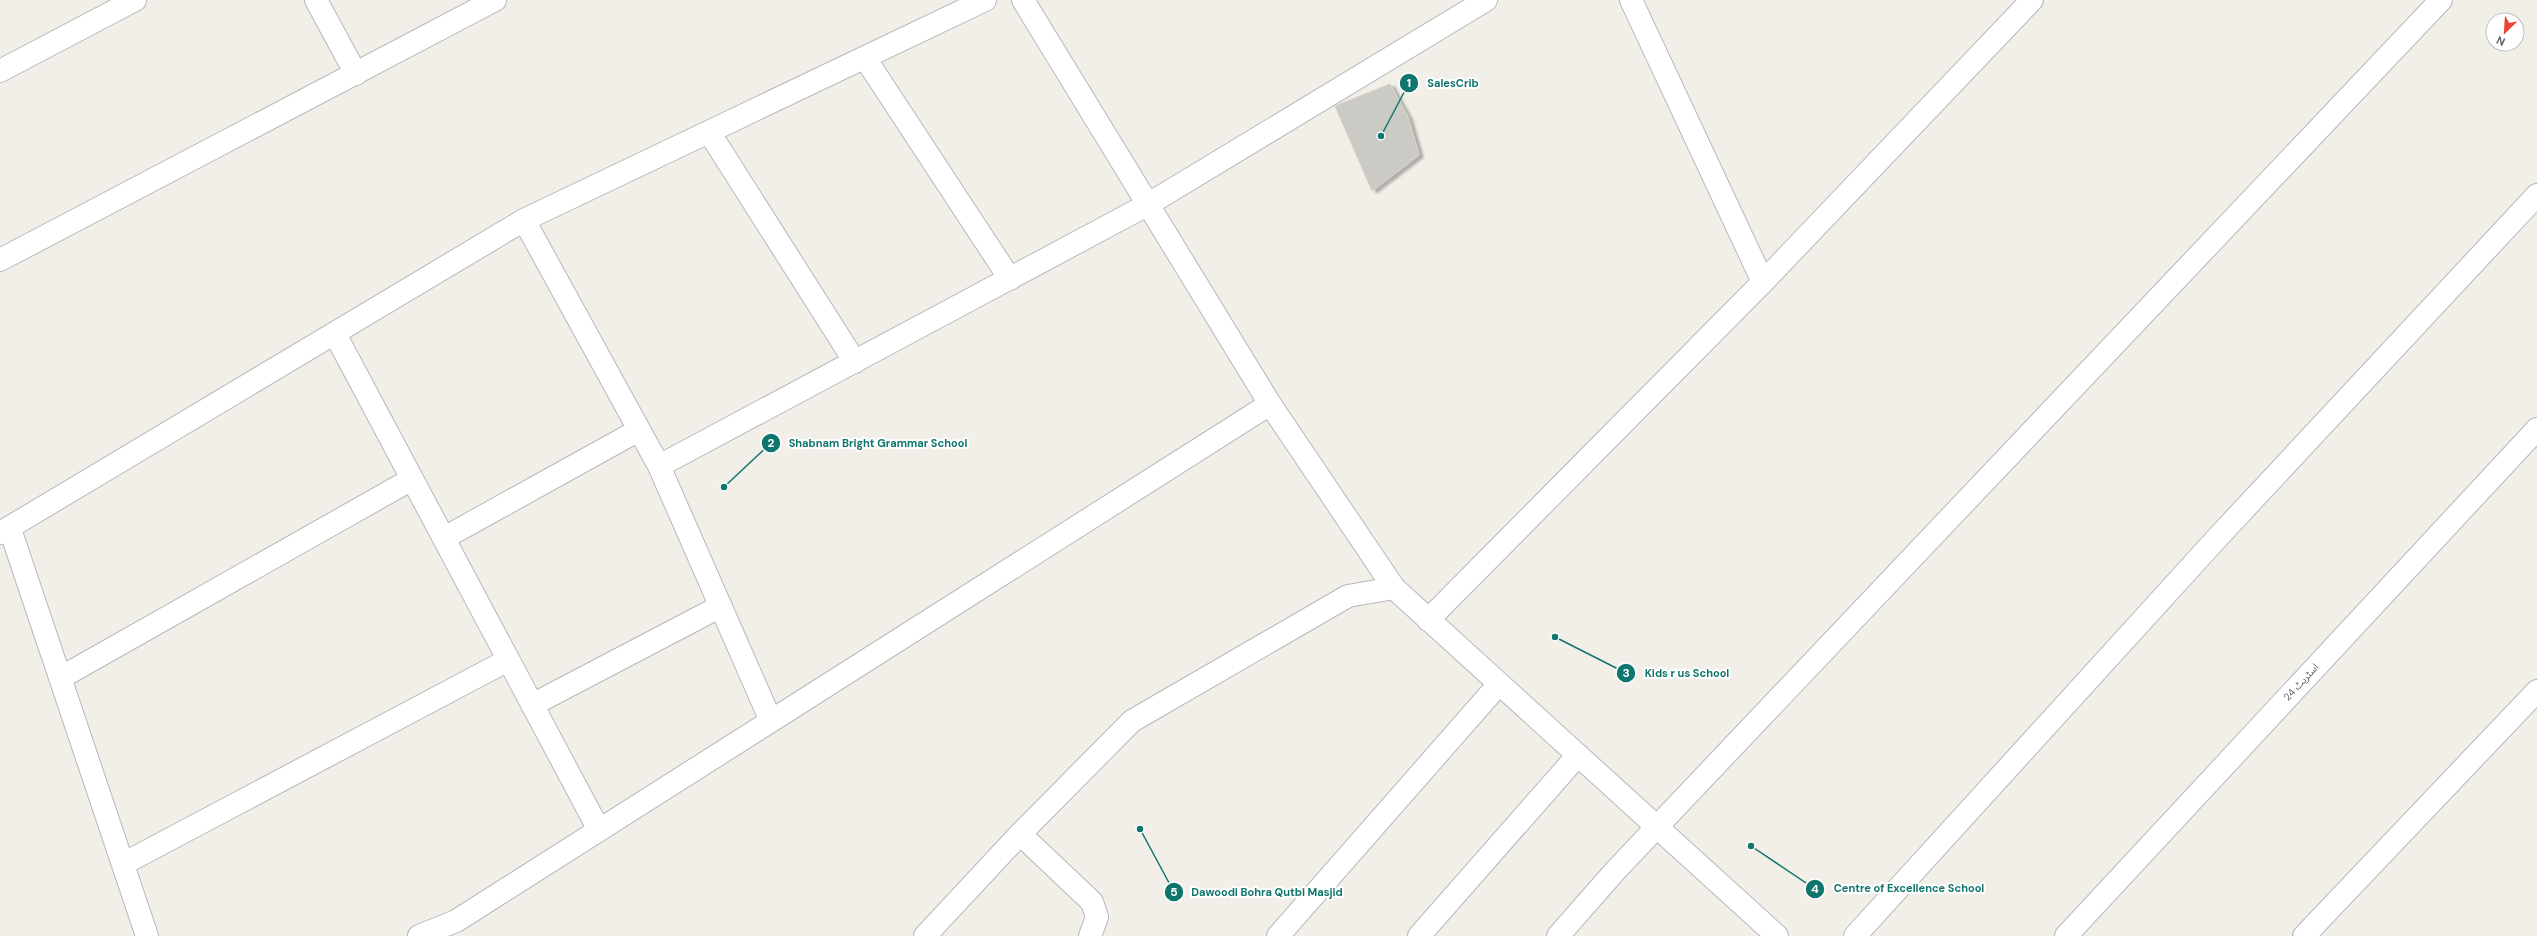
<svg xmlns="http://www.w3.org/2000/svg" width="2537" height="936" font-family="'DM Sans','Noto Sans Arabic',sans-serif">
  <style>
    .building { fill: #cccac5; stroke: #d6d1c6; filter: url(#shadow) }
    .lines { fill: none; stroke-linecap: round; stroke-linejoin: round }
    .lane-casing { stroke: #b5b8bc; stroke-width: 24 }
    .street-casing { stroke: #b5b8bc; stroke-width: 24 }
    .lane { stroke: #fff; stroke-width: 22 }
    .street { stroke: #fff; stroke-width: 22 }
    .labels { text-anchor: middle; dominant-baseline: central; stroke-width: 4; stroke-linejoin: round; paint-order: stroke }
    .street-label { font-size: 10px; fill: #5f6368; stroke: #fff }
    .leader { fill: none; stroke: #0f766e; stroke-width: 1.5 }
    .callout-dot { fill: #0f766e; stroke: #fff; stroke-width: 1.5 }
    .mark-label { font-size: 12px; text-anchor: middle; font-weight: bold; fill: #fff }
    .callout-label { font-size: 11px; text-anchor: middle; font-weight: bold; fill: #0f766e; stroke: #fff; stroke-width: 4; stroke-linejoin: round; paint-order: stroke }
  </style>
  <defs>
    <filter id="shadow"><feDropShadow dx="4.5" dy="2.5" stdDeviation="1" flood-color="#0004"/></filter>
  </defs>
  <rect width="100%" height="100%" fill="#f1efe8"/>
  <path class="building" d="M 1390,84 L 1408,117 L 1419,155 L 1372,191 L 1335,106 Z"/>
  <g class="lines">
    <defs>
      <path id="lane" d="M 1278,936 L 1499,684
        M 1419,936 L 1578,755"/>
      <path id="street" d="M 316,0 L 356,74
        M 1023,0 L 1270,404 L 1394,588 L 1777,936
        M 1631,0 L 1763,282
        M 865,58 L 1010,279
        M 0,71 L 135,0
        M 709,132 L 855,362
        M 524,220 L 659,466 L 771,721 L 1270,404
        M 0,260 L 495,0
        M 335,334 L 599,830
        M 659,466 L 1147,205 L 1486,0
        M 10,529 L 147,936
        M 0,533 L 524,220 L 985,0
        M 444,538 L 639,430
        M 1428,620 L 1763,282 L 2032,0
        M 60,678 L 412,479
        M 532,705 L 721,606
        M 1020,834 L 1092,902 L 1097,917 L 1090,936
        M 123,864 L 508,660
        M 419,936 L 456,921 L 771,721
        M 925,936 L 1020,834 L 1132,721 L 1348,596 L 1394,588
        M 1558,936 L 1616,870 L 2441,0
        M 1855,936 L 2219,536 L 2537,195
        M 2066,936 L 2537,429
        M 2304,936 L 2537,691"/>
    </defs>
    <use href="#lane" class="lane-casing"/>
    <use href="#street" class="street-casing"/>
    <use href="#lane" class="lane"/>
    <use href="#street" class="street"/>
  </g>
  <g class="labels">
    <g class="street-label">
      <text transform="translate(2301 682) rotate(-47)">اسٹریٹ 24</text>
    </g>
  </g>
  <path class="leader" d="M1381 136L1409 83M724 487L771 443M1555 637L1626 673M1751 846L1815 889M1140 829L1174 892"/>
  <g class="callout-dot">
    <circle cx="1381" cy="136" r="4"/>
    <circle cx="724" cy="487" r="4"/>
    <circle cx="1555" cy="637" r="4"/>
    <circle cx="1751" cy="846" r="4"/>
    <circle cx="1140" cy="829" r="4"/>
    <circle cx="1409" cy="83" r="10"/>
    <circle cx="771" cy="443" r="10"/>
    <circle cx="1626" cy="673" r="10"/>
    <circle cx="1815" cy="889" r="10"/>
    <circle cx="1174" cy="892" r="10"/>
  </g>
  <g class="mark-label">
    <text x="1409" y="87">1</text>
    <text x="771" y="447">2</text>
    <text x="1626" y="677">3</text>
    <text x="1815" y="893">4</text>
    <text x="1174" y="896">5</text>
  </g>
  <g class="callout-label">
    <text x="1453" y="87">SalesCrib</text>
    <text x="878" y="447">Shabnam Bright Grammar School</text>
    <text x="1687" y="677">Kids r us School</text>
    <text x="1909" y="892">Centre of Excellence School</text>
    <text x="1267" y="896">Dawoodi Bohra Qutbi Masjid</text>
  </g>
  <g transform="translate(2505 32) rotate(205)"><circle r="19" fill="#ffffff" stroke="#bfc1c3"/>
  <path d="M0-3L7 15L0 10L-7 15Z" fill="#ea4335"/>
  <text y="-6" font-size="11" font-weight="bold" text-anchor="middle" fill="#5f6368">N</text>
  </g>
</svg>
